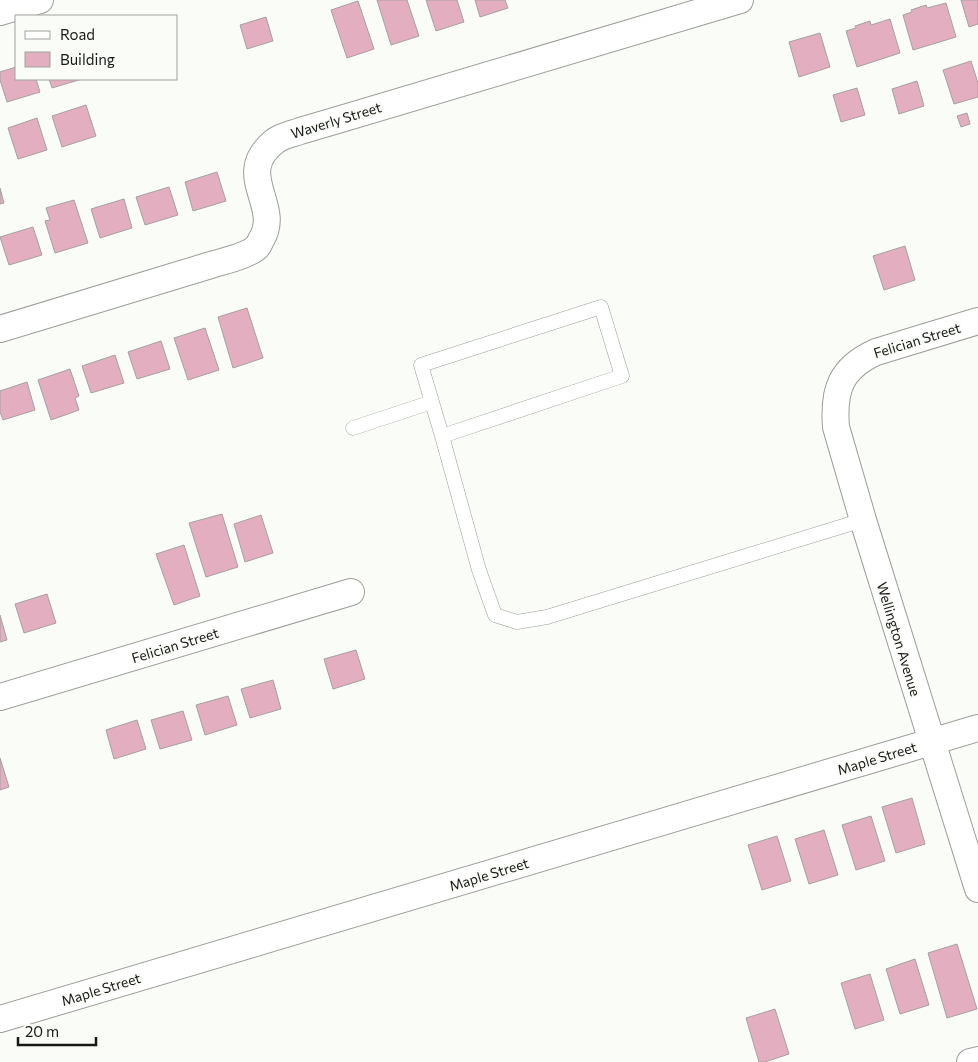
<svg xmlns="http://www.w3.org/2000/svg" width="978" height="1062" font-family="Commissioner,sans-serif">
  <style>
    .building { fill: #e4aec1; stroke: #a5a0a2 }
    .lines { fill: none; stroke-linecap: round; stroke-linejoin: round }
    .service-casing { stroke: #9d9e9a; stroke-width: 15 }
    .minor-casing { stroke: #9d9e9a; stroke-width: 28 }
    .service { stroke: #fff; stroke-width: 14 }
    .minor { stroke: #fff; stroke-width: 26 }
    .labels { text-anchor: middle; dominant-baseline: central; stroke-width: 4; stroke-linejoin: round; paint-order: stroke }
    .street-label { font-size: 14px; fill: #181817; stroke: #fafcf7 }
  </style>
  <rect width="100%" height="100%" fill="#fafcf7"/>
  <path class="building" d="M 377,0 L 407,0 L 419,36 L 391,45 Z
    M 426,0 L 457,0 L 464,22 L 436,31 Z
    M 475,0 L 505,0 L 508,8 L 480,17 Z
    M 961,0 L 978,0 L 978,24 L 969,27 Z
    M 358,1 L 374,49 L 347,58 L 331,10 Z
    M 946,3 L 956,37 L 913,50 L 903,15 L 912,12 L 911,10 L 926,5 L 927,8 Z
    M 266,17 L 273,41 L 247,49 L 240,25 Z
    M 890,19 L 900,53 L 857,67 L 846,31 L 856,28 L 855,26 L 870,21 L 871,25 Z
    M 820,33 L 830,67 L 799,77 L 789,42 Z
    M 971,61 L 978,83 L 978,97 L 954,104 L 943,70 Z
    M 16,67 L 16,79 L 36,79 L 40,92 L 7,102 L 0,80 L 0,72 Z
    M 49,79 L 82,79 L 52,88 Z
    M 917,81 L 924,106 L 899,114 L 892,89 Z
    M 857,88 L 865,115 L 841,122 L 833,95 Z
    M 86,105 L 96,136 L 62,147 L 52,116 Z
    M 967,113 L 970,124 L 961,127 L 957,116 Z
    M 37,118 L 47,150 L 18,159 L 8,128 Z
    M 217,172 L 226,201 L 193,211 L 185,182 Z
    M 169,187 L 178,215 L 145,225 L 136,197 Z
    M 0,188 L 4,203 L 0,204 Z
    M 124,199 L 132,228 L 100,238 L 91,209 Z
    M 74,200 L 88,243 L 55,253 L 45,221 L 50,220 L 46,208 Z
    M 33,227 L 42,255 L 9,265 L 0,237 Z
    M 905,246 L 915,280 L 884,290 L 873,256 Z
    M 247,308 L 263,358 L 233,368 L 218,317 Z
    M 205,328 L 219,370 L 188,380 L 174,338 Z
    M 161,341 L 170,369 L 137,379 L 128,352 Z
    M 115,355 L 124,383 L 91,393 L 82,366 Z
    M 70,369 L 79,396 L 75,398 L 79,410 L 51,420 L 38,380 Z
    M 27,382 L 35,410 L 3,420 L 0,412 L 0,391 Z
    M 222,514 L 238,567 L 206,577 L 189,523 Z
    M 261,515 L 273,553 L 245,562 L 234,524 Z
    M 184,545 L 200,596 L 174,605 L 156,554 Z
    M 47,594 L 56,623 L 24,633 L 15,604 Z
    M 0,615 L 7,640 L 0,642 Z
    M 356,650 L 365,679 L 333,689 L 324,659 Z
    M 273,680 L 281,709 L 250,718 L 241,689 Z
    M 228,696 L 237,725 L 205,735 L 196,705 Z
    M 183,711 L 192,740 L 160,749 L 151,720 Z
    M 137,720 L 146,749 L 114,759 L 106,730 Z
    M 0,758 L 9,787 L 0,790 Z
    M 912,798 L 925,844 L 896,853 L 882,807 Z
    M 871,816 L 885,861 L 856,870 L 842,825 Z
    M 824,830 L 838,875 L 809,884 L 795,839 Z
    M 777,836 L 791,881 L 762,890 L 748,845 Z
    M 957,944 L 977,1009 L 947,1018 L 928,953 Z
    M 915,959 L 929,1005 L 900,1014 L 886,969 Z
    M 870,974 L 884,1020 L 855,1029 L 841,983 Z
    M 775,1009 L 789,1054 L 765,1062 L 759,1062 L 746,1018 Z"/>
  <g class="lines">
    <defs>
      <path id="service" d="M 353,428 L 432,402
        M 442,436 L 421,365 L 601,307 L 622,376 L 442,436 L 479,570 L 495,615 L 517,622 L 547,617 L 863,520"/>
      <path id="minor" d="M 0,12 L 40,0
        M 978,321 L 876,352 C 841,368 833,389 836,427 L 863,520 L 978,889
        M 0,329 L 214,264 C 226,261 249,255 257,247 C 259,245 260,242 261,240 C 283,205 232,175 275,141 C 282,136 292,134 300,131 C 314,127 327,123 341,119 L 740,0
        M 0,697 L 351,592
        M 0,1019 L 978,728
        M 970,1062 L 978,1060"/>
    </defs>
    <use href="#service" class="service-casing"/>
    <use href="#minor" class="minor-casing"/>
    <use href="#service" class="service"/>
    <use href="#minor" class="minor"/>
  </g>
  <g class="labels">
    <g class="street-label">
      <text transform="translate(336 120) rotate(-17)">Waverly Street</text>
      <text transform="translate(917 340) rotate(-17)">Felician Street</text>
      <text transform="translate(899 639) rotate(73)">Wellington Avenue</text>
      <text transform="translate(175 645) rotate(-17)">Felician Street</text>
      <text transform="translate(877 758) rotate(-17)">Maple Street</text>
      <text transform="translate(489 874) rotate(-17)">Maple Street</text>
      <text transform="translate(101 989) rotate(-17)">Maple Street</text>
    </g>
  </g>
  <rect x="15" y="15" width="162" height="65" fill="#fafcf7" stroke="#a0a19d"/>
  <rect x="25" y="31" width="25" height="8" fill="#ffffff" stroke="#a0a19d"/>
  <text x="60" y="40" font-size="15" fill="#181817">Road</text>
  <rect x="25" y="52" width="25" height="15" fill="#e4aec1" stroke="#a0a19d"/>
  <text x="60" y="65" font-size="15" fill="#181817">Building</text>
  <path d="M18 1037v8h78v-8" fill="none" stroke="#181817" stroke-width="2.5"/>
  <text x="25" y="1037" font-size="15" fill="#181817" stroke="#fafcf7" stroke-width="4" paint-order="stroke">20 m</text>
</svg>
